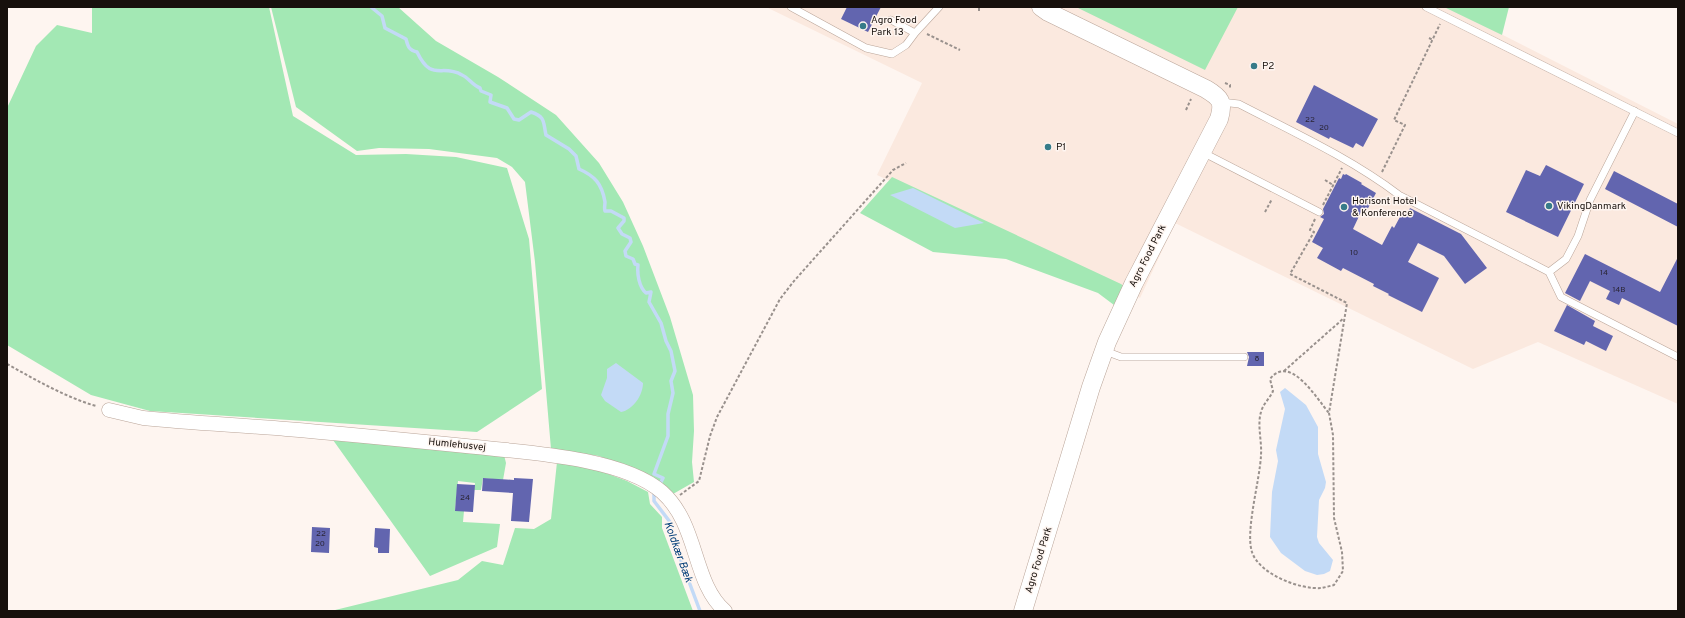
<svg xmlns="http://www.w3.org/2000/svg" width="1685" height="618" font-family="Overpass,sans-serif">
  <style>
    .built { fill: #fbe9df }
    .green { fill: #a3e8b4 }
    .water { fill: #c3daf6 }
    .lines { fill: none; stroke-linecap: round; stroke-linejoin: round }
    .stream { stroke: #c3daf6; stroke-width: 3.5 }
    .building { fill: #6265af }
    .service-casing { stroke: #baa599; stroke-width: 8 }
    .minor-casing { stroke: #baa599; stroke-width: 15 }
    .tertiary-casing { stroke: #baa599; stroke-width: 19 }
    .path { stroke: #99918d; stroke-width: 2; stroke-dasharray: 3 2; stroke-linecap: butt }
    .service { stroke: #fff; stroke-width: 7 }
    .minor { stroke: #fff; stroke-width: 14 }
    .tertiary { stroke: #fff; stroke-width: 18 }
    .poi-dot { fill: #367b89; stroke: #fef5f0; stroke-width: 1.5 }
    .labels { text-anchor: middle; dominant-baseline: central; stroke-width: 3; stroke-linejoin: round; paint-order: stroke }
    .number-label { font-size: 8px; fill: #2a2535 }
    .poi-label { font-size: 10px; fill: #17100c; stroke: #fef5f0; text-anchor: start }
    .street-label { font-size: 10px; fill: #17100c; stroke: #fef5f0 }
    .water-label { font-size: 11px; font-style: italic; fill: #003d78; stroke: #fef5f0 }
  </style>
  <rect width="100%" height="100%" fill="#fef5f0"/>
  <path class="built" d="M 766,7 L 1448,7 L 1678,124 L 1678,404 L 1538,342 L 1473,369 L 1175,223 L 1140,298 L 877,175 L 922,83 Z"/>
  <path class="green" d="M 92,7 L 269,7 L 293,116 L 356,155 L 406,154 L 456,157 L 507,168 L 529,239 L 542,389 L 477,432 L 150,411 L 91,395 L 7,345 L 7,108 L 36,46 L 57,25 L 92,33 Z
    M 271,7 L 398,7 L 436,41 L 498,77 L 556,115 L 599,163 L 623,202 L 643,246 L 670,317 L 693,395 L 694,431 L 692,462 L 694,482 L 673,494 L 650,475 L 599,456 L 551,449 L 535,262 L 525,182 L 512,167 L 497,158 L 429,149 L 379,148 L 357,151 L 296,107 Z
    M 1076,7 L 1238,7 L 1205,70 Z
    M 1444,7 L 1509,7 L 1502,35 Z
    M 892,177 L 1121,284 L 1125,287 L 1114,305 L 1098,293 L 1006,259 L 933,252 L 860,213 Z
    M 333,440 L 504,455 L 506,463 L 503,480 L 483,478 L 481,490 L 474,490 L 475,483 L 458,481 L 455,510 L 464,511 L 463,522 L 500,524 L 497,547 L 430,576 Z
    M 557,462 L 595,469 L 627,481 L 648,492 L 650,504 L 662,517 L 662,528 L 693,611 L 331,611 L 458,580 L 482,561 L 503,565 L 515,528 L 534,529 L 551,519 Z"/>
  <path class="water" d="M 913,188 L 984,223 L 955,228 L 890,195 Z
    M 616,363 L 643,383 C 643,395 633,410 621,412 L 605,401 L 601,395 L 607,378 L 607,369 Z
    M 1285,388 L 1306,405 L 1318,427 L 1318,454 L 1326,482 L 1325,488 L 1319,500 L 1317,537 L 1319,543 L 1333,560 L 1330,571 L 1324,574 L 1317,575 L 1305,571 L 1281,553 L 1270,537 L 1272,492 L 1278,461 L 1276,450 L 1285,409 L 1280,392 Z"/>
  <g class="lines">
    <path class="stream" d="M 371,7 L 382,16 L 385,28 L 406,39 C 408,47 409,50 417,52 C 432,83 441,63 462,75 C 469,78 472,85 480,88 L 481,91 L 491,95 L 490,102 L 507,108 L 514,119 L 519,120 L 531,112 C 546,117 543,122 546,135 L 569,149 L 576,156 L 579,169 C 595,176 602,184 605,202 C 605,205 604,208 605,211 L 611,211 L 624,218 L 624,221 L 618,228 L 622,234 L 630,238 L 631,242 L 625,251 L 626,256 L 633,259 L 635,264 L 638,265 C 637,274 639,287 646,293 L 651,292 L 649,302 L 661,323 L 666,341 L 671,351 L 675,371 L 671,381 L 673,393 L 668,414 L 668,436 L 654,474 L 663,478 L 661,482
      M 654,494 L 654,501 L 670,522 L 673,539 L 700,611"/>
  </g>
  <path class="building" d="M 847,7 L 881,7 L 868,32 L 841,19 Z
    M 1314,85 L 1378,119 L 1363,147 L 1356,143 L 1353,148 L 1330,137 L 1329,139 L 1296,122 Z
    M 1546,165 L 1584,184 L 1558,237 L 1506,212 L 1526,170 L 1540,176 Z
    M 1614,171 L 1678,204 L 1678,227 L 1605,189 Z
    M 1343,174 L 1345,175 L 1346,174 L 1362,183 L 1361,184 L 1376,193 L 1365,214 L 1361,212 L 1353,229 L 1382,245 L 1392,226 L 1394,228 L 1401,215 L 1406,217 L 1410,208 L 1461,234 L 1487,268 L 1465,284 L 1444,256 L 1418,243 L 1408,262 L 1439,278 L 1422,312 L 1388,295 L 1389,294 L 1373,286 L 1374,284 L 1343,268 L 1341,271 L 1317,258 L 1323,248 L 1312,242 L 1324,219 L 1320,217 L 1324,214 L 1323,209 L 1339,178 L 1341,179 Z
    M 1585,254 L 1660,292 L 1678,257 L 1678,326 L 1622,298 L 1619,305 L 1606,299 L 1610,291 L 1590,281 L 1580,301 L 1565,293 Z
    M 1567,305 L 1595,321 L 1593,326 L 1613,336 L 1606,351 L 1586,341 L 1584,345 L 1554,331 Z
    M 1247,352 L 1264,352 L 1264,366 L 1247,366 L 1249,357 Z
    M 483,478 L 514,480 L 514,478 L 533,479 L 529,522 L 511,521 L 513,493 L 482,491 Z
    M 457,484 L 475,485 L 473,512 L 455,511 Z
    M 312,527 L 330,528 L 329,553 L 311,552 Z
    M 375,528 L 390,529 L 389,553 L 378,553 L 378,548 L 374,547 Z"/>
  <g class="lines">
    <defs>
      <path id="service" d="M 791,7 L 866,48 L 892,54 L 906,45 L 915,33
        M 1426,7 L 1678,133
        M 891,20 L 915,33 L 939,7
        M 1221,102 L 1239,104 C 1293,132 1350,158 1399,195 L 1549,272 L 1561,297 L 1678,357
        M 1202,152 L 1319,212
        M 1549,272 L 1566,259 L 1578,236 L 1590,200 L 1635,111
        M 1105,351 L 1121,357 L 1244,357"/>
      <path id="minor" d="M 109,410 L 143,418 C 191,423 239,425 286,429 C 346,434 406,440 466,446 C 519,452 621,456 662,492 C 699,525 692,582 725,611"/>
      <path id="tertiary" d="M 1023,611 L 1091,387 L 1107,342 L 1134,283 L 1219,119 C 1224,102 1221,98 1206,89 L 1048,12 L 1041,7"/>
    </defs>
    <use href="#service" class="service-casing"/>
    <use href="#minor" class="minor-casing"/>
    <use href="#tertiary" class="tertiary-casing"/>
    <path class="path" d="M 979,11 L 979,7
      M 927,34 L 960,50
      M 1429,38 L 1433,40
      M 1225,83 L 1230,85 L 1230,89
      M 1186,110 L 1191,99
      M 1382,172 L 1405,125 L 1394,120 L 1440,24
      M 1325,180 L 1333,185
      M 1323,205 L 1342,168
      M 1265,212 L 1272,199
      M 1315,219 L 1310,230 L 1314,232 L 1290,274 L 1347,303 L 1329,413 L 1333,435 L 1334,518 L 1342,552 L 1343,571 L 1334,585 C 1330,586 1326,587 1322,588 C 1300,590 1259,574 1252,552 C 1245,531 1260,480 1261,455 C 1262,441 1257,425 1261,412 C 1263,404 1270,398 1273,391 L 1270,379 C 1290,353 1317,399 1329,413
      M 7,364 C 36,380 65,397 96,406
      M 1284,371 L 1344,318
      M 680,495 L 699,481 L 710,436 L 717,417 L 780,299 L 794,281 L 893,170 L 906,163"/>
    <use href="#service" class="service"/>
    <use href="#minor" class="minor"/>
    <use href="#tertiary" class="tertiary"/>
  </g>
  <g class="poi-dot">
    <circle cx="863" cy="26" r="4"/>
    <circle cx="1254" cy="66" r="4"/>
    <circle cx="1048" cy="147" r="4"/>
    <circle cx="1549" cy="206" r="4"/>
    <circle cx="1344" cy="207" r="4"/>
  </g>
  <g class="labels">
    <g class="number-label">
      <text x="1310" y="120">22</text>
      <text x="1324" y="128">20</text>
      <text x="1354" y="253">10</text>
      <text x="1604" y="273">14</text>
      <text x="1619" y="290">14B</text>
      <text x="1257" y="359">8</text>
      <text x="465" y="498">24</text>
      <text x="321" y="534">22</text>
      <text x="320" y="544">20</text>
    </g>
    <g class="poi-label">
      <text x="871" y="20">Agro Food<tspan x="871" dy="12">Park 13</tspan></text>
      <text x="1262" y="66">P2</text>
      <text x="1056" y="147">P1</text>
      <text x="1352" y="201">Horisont Hotel<tspan x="1352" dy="12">&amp; Konference</tspan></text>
      <text x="1557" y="206">VikingDanmark</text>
    </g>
    <g class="street-label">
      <text transform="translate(1148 256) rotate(-63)">Agro Food Park</text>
      <text transform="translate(457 445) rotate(6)">Humlehusvej</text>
      <text transform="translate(1039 560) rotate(-73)">Agro Food Park</text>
    </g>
    <g class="water-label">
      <text transform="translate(678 552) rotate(70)">Koldkær Bæk</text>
    </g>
  </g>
  <rect width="1685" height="618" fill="none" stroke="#17100c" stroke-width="16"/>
</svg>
